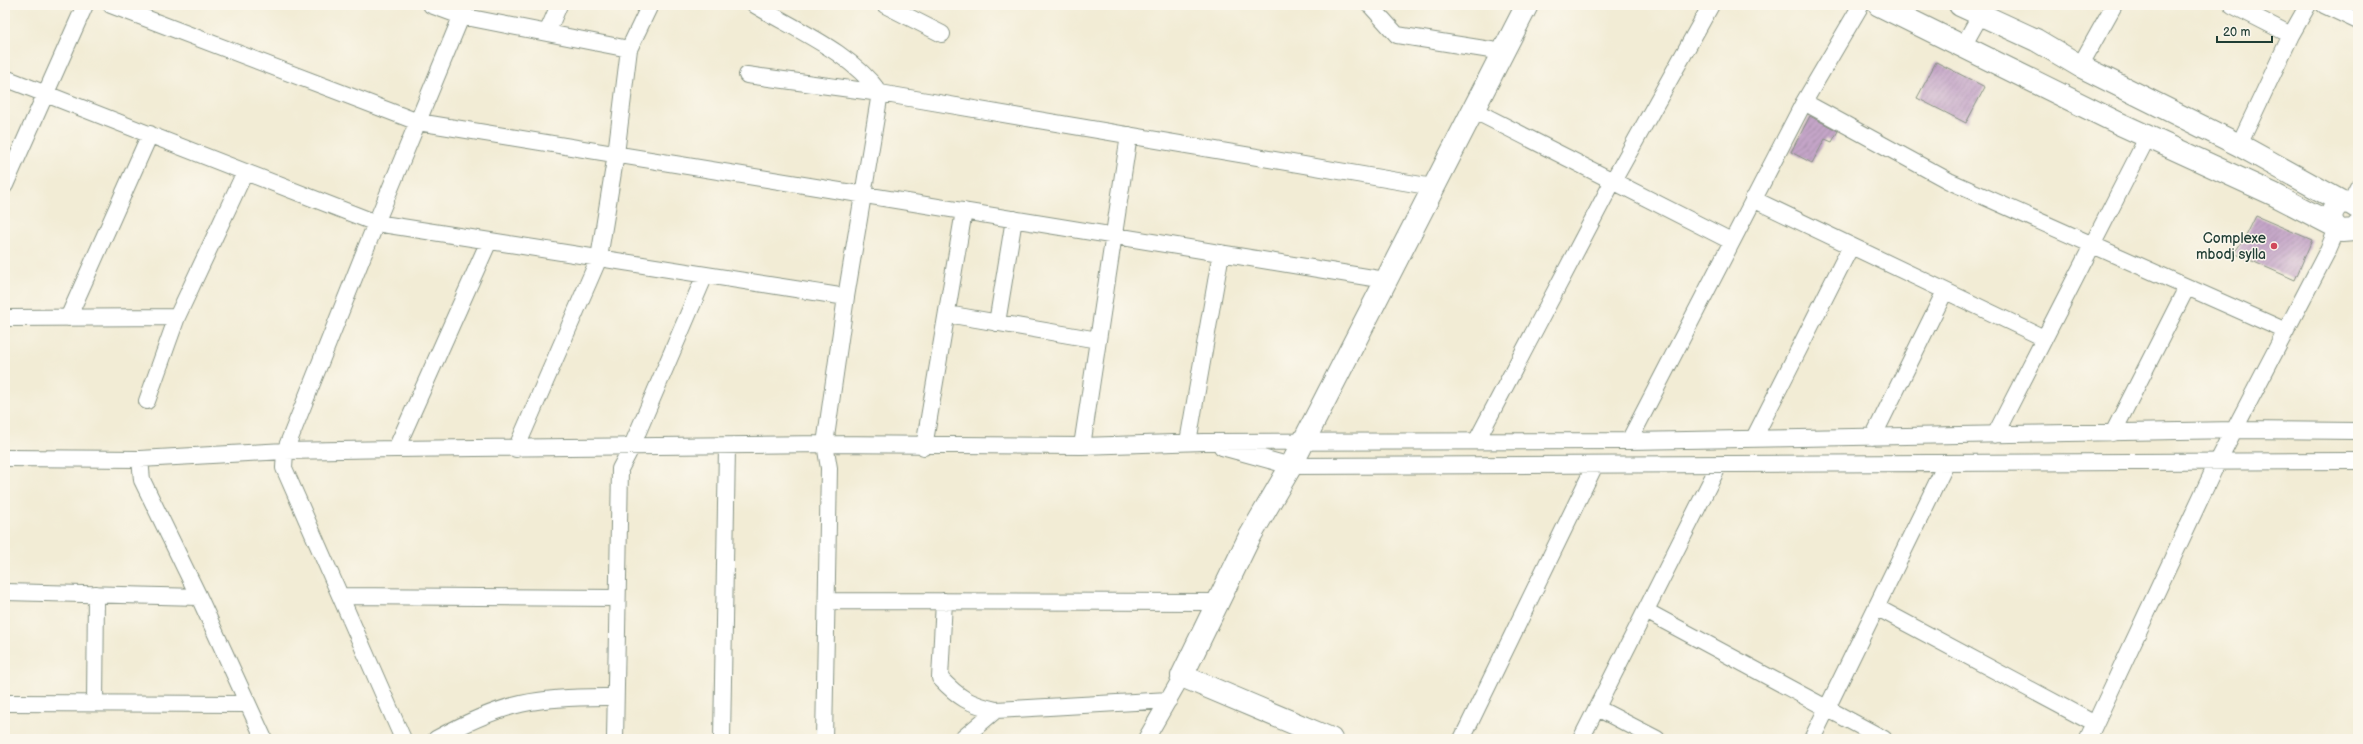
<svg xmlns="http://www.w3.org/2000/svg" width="2363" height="744" font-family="'Balsamiq Sans',sans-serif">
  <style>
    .building { fill: url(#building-hatch) }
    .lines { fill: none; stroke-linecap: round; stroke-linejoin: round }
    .street-casing { stroke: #889484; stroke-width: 18 }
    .secondary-casing { stroke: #889484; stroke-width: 24 }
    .street { stroke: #fff; stroke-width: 16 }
    .secondary { stroke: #fff; stroke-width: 22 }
    .poi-dot { fill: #d1495b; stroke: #fbf7ec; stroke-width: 1.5 }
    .labels { text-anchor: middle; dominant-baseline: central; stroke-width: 3; stroke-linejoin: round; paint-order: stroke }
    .poi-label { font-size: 14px; fill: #1f3d34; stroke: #fbf7ec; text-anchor: end }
  </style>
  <defs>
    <pattern id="building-hatch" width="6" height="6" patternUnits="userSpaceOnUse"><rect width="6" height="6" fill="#c4a5c8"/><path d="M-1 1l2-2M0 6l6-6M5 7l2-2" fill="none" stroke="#9f88a3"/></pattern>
  </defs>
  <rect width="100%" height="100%" fill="#fbf7ec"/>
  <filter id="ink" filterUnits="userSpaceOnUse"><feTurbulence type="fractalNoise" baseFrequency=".025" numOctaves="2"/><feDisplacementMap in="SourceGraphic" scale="8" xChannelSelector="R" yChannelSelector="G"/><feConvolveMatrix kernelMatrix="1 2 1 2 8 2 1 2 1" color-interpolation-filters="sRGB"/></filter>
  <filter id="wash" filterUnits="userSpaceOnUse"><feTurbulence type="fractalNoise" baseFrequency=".012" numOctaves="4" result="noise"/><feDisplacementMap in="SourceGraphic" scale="16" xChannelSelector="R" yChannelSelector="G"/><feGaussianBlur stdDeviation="0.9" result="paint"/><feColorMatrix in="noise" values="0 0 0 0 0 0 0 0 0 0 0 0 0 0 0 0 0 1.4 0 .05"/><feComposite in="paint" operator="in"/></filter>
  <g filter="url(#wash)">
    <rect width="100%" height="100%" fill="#f2ecd5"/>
    <g id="blocks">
      <path class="building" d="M 1936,62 L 1985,87 L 1966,123 L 1917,98 Z
        M 1810,116 L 1838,131 L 1832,142 L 1825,139 L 1812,163 L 1791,152 Z
        M 2256,216 L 2312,240 L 2295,280 L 2234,253 L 2246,236 Z"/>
    </g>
  </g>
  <g filter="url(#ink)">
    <use href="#blocks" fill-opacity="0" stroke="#889484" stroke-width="1"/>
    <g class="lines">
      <defs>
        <path id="street" d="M 111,5 L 418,122 L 1385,280
          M 431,5 L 461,16 L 629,49
          M 755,5 C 798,31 850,52 880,93 L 846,297 L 825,444 L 829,468 L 824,739
          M 885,5 L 942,34
          M 1370,5 L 1397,35 L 1503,52
          M 2232,5 L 2291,35
          M 2324,5 L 2358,21
          M 547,33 L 559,5
          M 1963,46 L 1986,5
          M 2080,66 L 2114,5
          M 747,75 L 880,93 L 1433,187
          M 5,78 L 376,223 L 846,297
          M 1804,102 L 1949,181 L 2286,331
          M 1473,110 L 1731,241
          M 2239,145 L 2291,35 L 2308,5
          M 5,185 L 85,5
          M 1753,199 L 2044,338
          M 2350,203 L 2358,187
          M 947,314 L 1098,340
          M 5,318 L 177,317
          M 68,318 L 150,134
          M 997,323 L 1014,219
          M 147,401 L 177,317 L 245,172
          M 2113,433 L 2187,287
          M 1995,435 L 2148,136
          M 1873,437 L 1945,291
          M 1754,438 L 1851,246
          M 1477,440 L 1613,181 L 1711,5
          M 1629,441 L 1804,102 L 1861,5
          M 1188,442 L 1221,253
          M 1082,446 L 1129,135
          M 924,447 L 964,211
          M 1222,447 L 1291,466 L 2358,461
          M 396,449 L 489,241
          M 516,449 L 599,258 L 616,154 L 629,49 L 650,5
          M 5,458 L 140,459 L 285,451 L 396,449 L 825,444 L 1082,446 L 1204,442 L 1629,441 L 2235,430 L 2358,431
          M 140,459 L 142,480 L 199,597 L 264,739
          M 5,592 L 199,597
          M 341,596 L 617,598
          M 828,601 L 1220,602
          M 944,601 L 940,678 C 959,698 969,704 996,710 L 1169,700
          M 1876,607 L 2095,724
          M 1646,611 L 1884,739
          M 5,703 L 247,704
          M 95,703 L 96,594
          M 1597,708 L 1657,739
          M 403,739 L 284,468 L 285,451 L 376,223 L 466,5
          M 436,739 C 503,702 538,696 615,697
          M 615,739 L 620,469 L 631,448 L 705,275
          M 722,739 L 727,447
          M 962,739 L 996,710
          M 1146,739 L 1182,676
          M 1462,739 L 1595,465
          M 1581,739 L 1719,465
          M 1812,739 L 1946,464
          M 2088,739 L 2217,463 L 2328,250 L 2337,229"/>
        <path id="secondary" d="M 1879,5 L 2118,123 L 2273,194 L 2333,225
          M 1960,5 L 2036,40 L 2080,66 L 2239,145 L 2342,202
          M 2358,208 L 2350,203 L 2342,202 C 2329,209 2327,224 2342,231 L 2354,230 L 2358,226
          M 1331,739 L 1182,676 L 1249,538 L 1291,466 L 1527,5"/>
      </defs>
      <use href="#street" class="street-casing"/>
      <use href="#secondary" class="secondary-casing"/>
      <use href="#street" class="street"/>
      <use href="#secondary" class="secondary"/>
    </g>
  </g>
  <circle class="poi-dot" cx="2274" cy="246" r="4"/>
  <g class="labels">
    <g class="poi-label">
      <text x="2266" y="238">Complexe<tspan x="2266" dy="16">mbodj sylla</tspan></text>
    </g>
  </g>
  <rect width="2363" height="744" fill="none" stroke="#fbf7ec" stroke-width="20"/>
  <path d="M2217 36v6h55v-6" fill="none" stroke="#1f3d34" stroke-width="2"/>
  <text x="2223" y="36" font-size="12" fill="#1f3d34" stroke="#fbf7ec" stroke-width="3" paint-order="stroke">20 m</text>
</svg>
